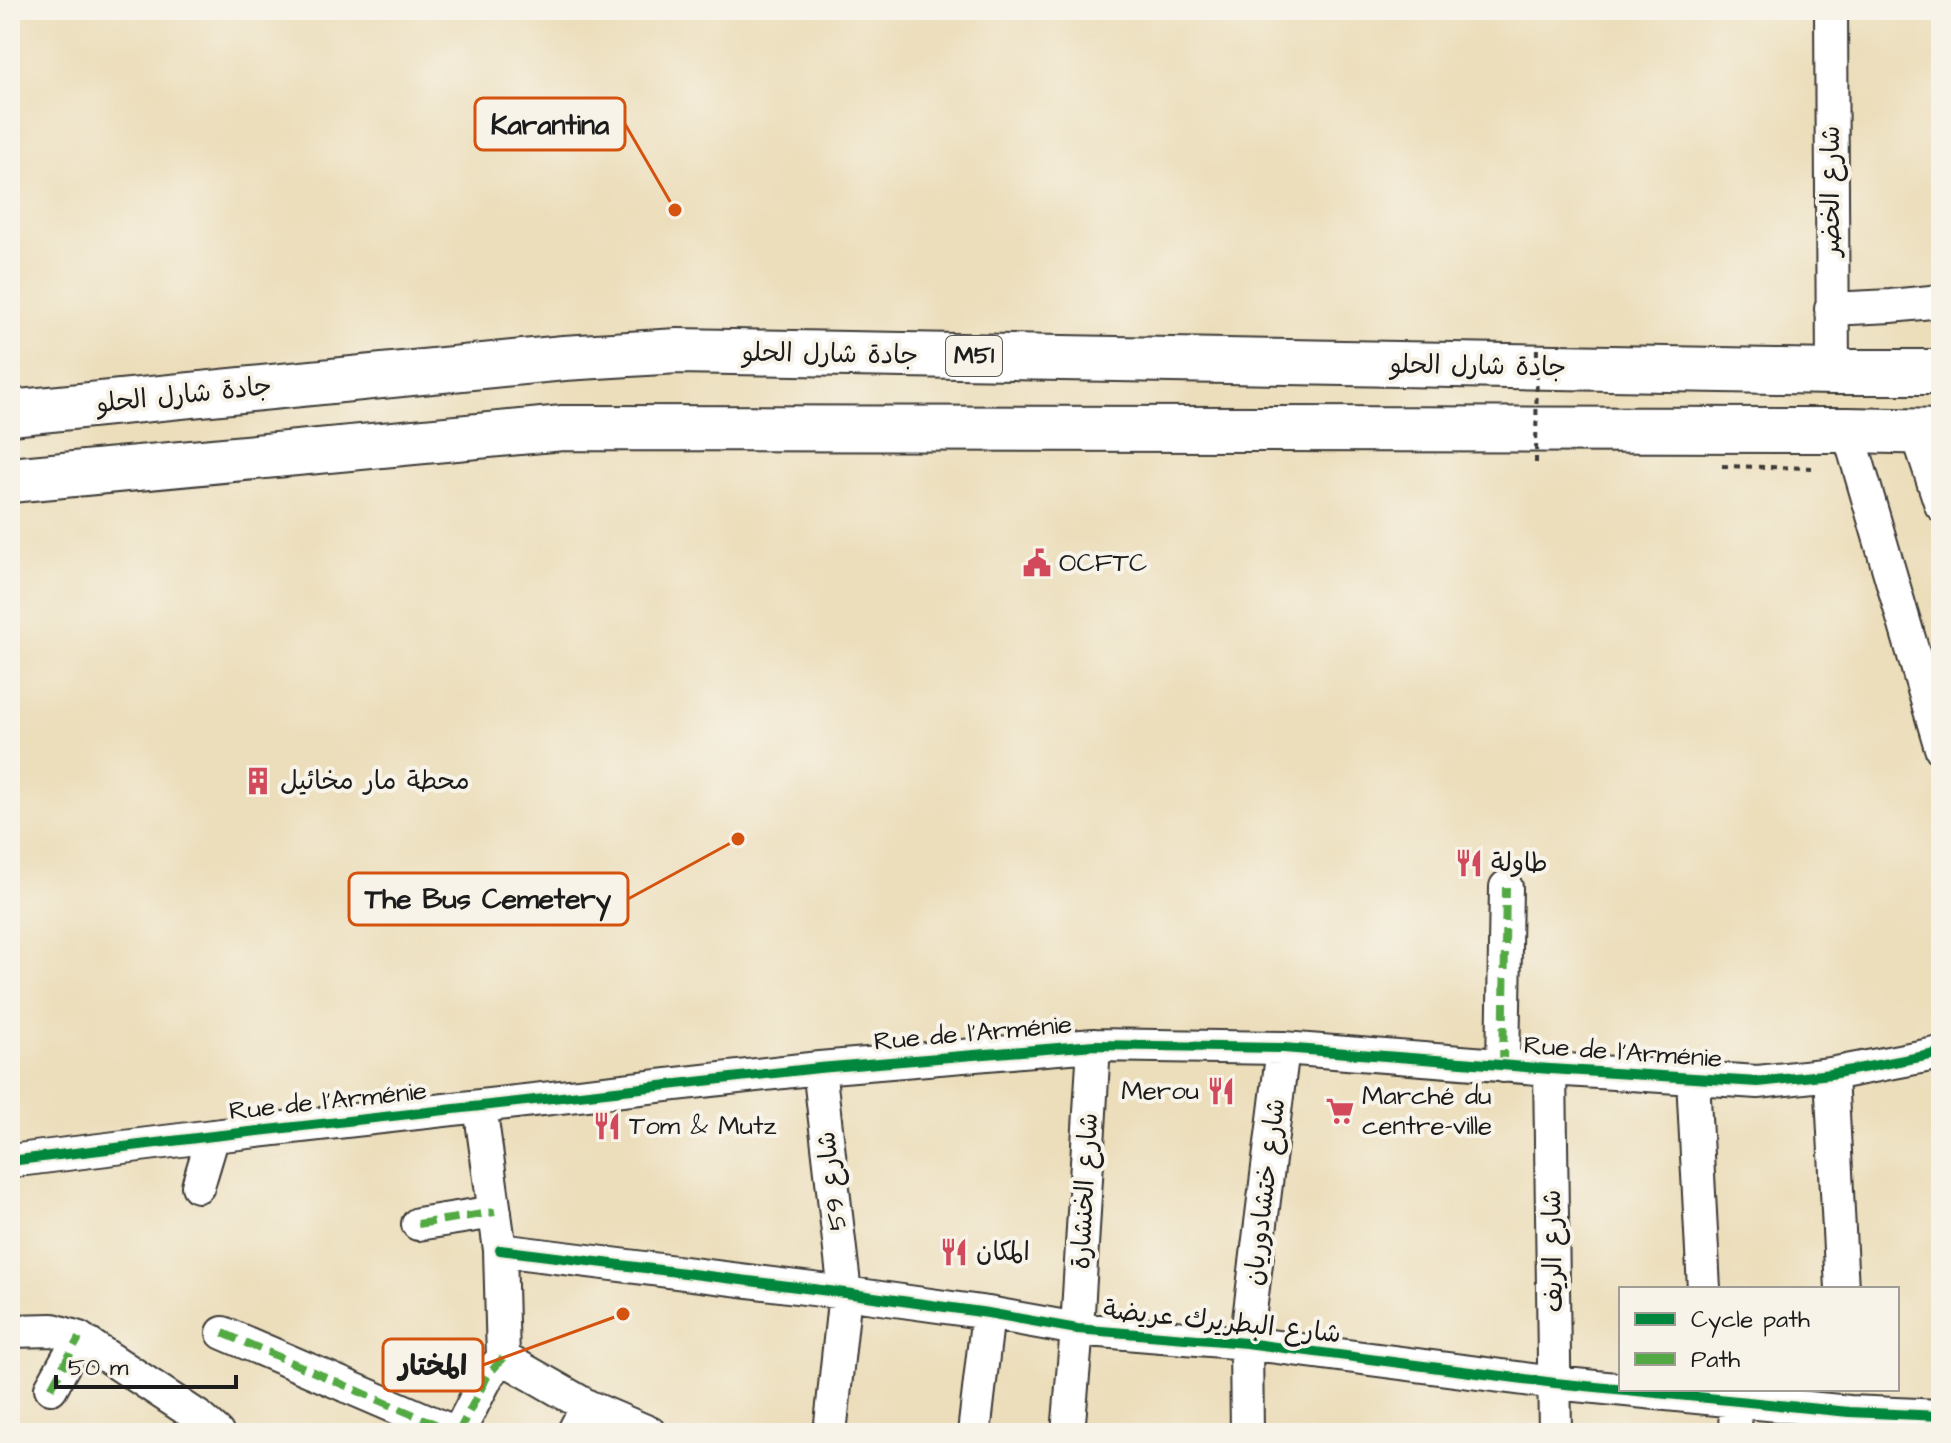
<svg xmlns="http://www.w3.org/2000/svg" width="1951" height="1443" font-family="'Architects Daughter','Playpen Sans Arabic',sans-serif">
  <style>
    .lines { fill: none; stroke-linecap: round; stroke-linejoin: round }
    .minor-casing { stroke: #3b3934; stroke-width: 36 }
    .highway-casing { stroke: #3b3934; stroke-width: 48 }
    .path { stroke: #3b3934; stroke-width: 4; stroke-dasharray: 6 6; stroke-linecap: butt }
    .minor { stroke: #fff; stroke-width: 32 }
    .highway { stroke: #fff; stroke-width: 44 }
    .path-bridge { stroke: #3b3934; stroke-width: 4; stroke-dasharray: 6 6; stroke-linecap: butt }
    .quiet { stroke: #52a943; stroke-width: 8; stroke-dasharray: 16 8; stroke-linecap: butt }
    .cycleway-casing { stroke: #f7f3e8; stroke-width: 15 }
    .cycleway { stroke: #00873e; stroke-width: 10 }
    .labels { text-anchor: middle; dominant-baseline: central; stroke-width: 8; stroke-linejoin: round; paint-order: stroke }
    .shield { fill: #f7f3e8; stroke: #5e5c59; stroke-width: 2 }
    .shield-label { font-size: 24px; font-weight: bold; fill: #1c1c1c }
    .street-label { font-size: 26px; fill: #1c1c1c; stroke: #f7f3e8 }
    .poi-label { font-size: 26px; fill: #1c1c1c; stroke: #f7f3e8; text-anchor: start }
    .leader { fill: none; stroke: #d4530e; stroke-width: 3 }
    .callout-dot { fill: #d4530e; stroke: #f7f3e8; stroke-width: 3 }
    .callout { fill: #f7f3e8; stroke: #d4530e; stroke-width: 3 }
    .callout-label { font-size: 28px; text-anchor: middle; font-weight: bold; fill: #1c1c1c }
  </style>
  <rect width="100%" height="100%" fill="#f7f3e8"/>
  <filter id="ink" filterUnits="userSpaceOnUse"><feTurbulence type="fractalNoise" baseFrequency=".0125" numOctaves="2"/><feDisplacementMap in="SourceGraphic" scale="16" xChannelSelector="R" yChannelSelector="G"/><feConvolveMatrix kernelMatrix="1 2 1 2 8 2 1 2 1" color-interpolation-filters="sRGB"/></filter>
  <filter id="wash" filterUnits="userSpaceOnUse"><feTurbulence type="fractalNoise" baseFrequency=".006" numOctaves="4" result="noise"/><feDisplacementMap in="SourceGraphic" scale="32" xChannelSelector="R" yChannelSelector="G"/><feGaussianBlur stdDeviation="1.8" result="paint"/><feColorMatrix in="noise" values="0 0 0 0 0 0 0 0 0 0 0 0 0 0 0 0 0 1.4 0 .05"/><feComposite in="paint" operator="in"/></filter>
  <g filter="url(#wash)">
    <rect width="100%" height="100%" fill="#ecdebb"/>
  </g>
  <g filter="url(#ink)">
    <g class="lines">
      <defs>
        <path id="minor" d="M 1831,10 L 1833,372
          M 1831,309 L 1891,306 L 1941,301
          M 1848,430 L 1941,748
          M 1917,432 L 1941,505
          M 1503,1066 L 1506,887
          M 819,1068 L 845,1293 L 830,1433
          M 1550,1069 L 1555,1433
          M 1831,1074 L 1842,1289
          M 1693,1079 L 1704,1289
          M 480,1106 L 500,1250 L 503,1358 L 587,1406 L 650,1433
          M 10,1161 L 213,1136 L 819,1068 L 1094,1045 L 1283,1048 L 1550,1069 L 1758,1082 L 1831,1074 L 1941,1053
          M 198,1186 L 213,1136
          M 418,1224 L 495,1212
          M 500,1250 L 845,1293 L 988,1313 L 1077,1329 L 1246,1343 L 1555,1383 L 1849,1412 L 1941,1416
          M 10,1331 L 53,1330 L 79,1338 L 200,1418 L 217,1433
          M 223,1333 L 456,1433
          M 51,1388 L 79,1338
          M 458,1433 L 488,1375 L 503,1358
          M 573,1433 L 587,1406
          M 974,1433 L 988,1313
          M 1068,1433 L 1077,1329 L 1094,1045
          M 1247,1433 L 1246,1343 L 1283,1048
          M 1735,1433 L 1736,1401"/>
        <path id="highway" d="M 10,413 L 564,358 L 678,351 L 1833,372 L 1941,372
          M 10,480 L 563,428 L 1848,430 L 1941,432"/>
      </defs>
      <use href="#minor" class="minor-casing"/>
      <use href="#highway" class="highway-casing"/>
      <path class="path" d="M 1722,466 L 1813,468"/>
      <use href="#minor" class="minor"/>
      <use href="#highway" class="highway"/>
      <path class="path-bridge" d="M 1536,463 L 1537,343"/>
      <path class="quiet" d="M 1503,1066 L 1506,887
        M 418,1224 L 495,1212
        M 223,1333 L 456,1433
        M 51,1388 L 79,1338
        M 458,1433 L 488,1375 L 503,1358"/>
      <defs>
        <path id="cycleway" d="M 10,1161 L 213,1136 L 819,1068 L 1094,1045 L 1283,1048 L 1550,1069 L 1758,1082 L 1831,1074 L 1941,1053
          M 500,1250 L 845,1293 L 988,1313 L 1077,1329 L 1246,1343 L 1555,1383 L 1849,1412 L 1941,1416"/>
      </defs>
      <use href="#cycleway" class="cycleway-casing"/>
      <use href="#cycleway" class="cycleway"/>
    </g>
  </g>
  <defs>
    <symbol id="civic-bare" viewBox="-9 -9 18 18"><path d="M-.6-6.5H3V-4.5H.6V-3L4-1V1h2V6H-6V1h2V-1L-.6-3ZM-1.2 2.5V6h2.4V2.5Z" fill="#d1495b" stroke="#f7f3e8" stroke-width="2.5" paint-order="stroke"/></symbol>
    <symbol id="building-bare" viewBox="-9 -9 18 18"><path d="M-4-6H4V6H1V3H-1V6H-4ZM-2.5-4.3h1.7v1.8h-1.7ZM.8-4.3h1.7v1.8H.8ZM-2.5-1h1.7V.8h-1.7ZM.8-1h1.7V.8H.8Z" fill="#d1495b" stroke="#f7f3e8" stroke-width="2.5" paint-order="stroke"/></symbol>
    <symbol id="restaurant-bare" viewBox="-9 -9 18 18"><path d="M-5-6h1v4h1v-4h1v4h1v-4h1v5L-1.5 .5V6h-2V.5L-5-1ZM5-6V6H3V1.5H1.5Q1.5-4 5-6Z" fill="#d1495b" stroke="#f7f3e8" stroke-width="2.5" paint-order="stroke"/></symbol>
    <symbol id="supermarket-bare" viewBox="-9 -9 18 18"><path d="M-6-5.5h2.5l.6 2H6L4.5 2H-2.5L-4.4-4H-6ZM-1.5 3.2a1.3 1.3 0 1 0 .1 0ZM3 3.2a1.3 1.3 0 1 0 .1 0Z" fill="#d1495b" stroke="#f7f3e8" stroke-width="2.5" paint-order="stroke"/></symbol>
  </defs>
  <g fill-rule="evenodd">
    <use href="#civic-bare" x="1017" y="543" width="40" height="40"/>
    <use href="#building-bare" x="238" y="761" width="40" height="40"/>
    <use href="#restaurant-bare" x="1449" y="843" width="40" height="40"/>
    <use href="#restaurant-bare" x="1201" y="1071" width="40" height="40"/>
    <use href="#supermarket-bare" x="1320" y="1091" width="40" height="40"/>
    <use href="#restaurant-bare" x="587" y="1106" width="40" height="40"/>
    <use href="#restaurant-bare" x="934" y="1232" width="40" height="40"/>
  </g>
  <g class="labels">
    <rect class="shield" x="946" y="336" width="56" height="40" rx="6"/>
    <g class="shield-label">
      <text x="974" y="356">M51</text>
    </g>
    <g class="street-label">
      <text transform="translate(1831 191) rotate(-90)">شارع الخضر</text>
      <text transform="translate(830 354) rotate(1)">جادة شارل الحلو</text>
      <text transform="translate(1478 366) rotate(1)">جادة شارل الحلو</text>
      <text transform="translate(184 395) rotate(-6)">جادة شارل الحلو</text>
      <text transform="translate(973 1033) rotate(-5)">Rue de l'Arménie</text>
      <text transform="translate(1623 1052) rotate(4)">Rue de l'Arménie</text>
      <text transform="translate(328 1101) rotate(-6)">Rue de l'Arménie</text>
      <text transform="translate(832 1181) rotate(-97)">شارع 59</text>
      <text transform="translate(1085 1191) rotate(-87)">شارع الخنشارة</text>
      <text transform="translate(1265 1192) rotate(-83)">شارع ختشادوريان</text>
      <text transform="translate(1553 1251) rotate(-91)">شارع الريف</text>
      <text transform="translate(1222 1322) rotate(6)">شارع البطريرك عريضة</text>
    </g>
    <g class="poi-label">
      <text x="1059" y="563">OCFTC</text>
      <text x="280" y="781">محطة مار مخائيل</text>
      <text x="1491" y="863">طاولة</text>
      <text x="1199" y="1091" text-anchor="end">Merou</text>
      <text x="1362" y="1096">Marché du<tspan x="1362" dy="30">centre-ville</tspan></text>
      <text x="629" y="1126">Tom &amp; Mutz</text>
      <text x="976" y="1252">المكان</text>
    </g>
  </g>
  <path class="leader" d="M675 210L625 124M738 839L628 899M623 1314L483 1365"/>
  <g class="callout-dot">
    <circle cx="675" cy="210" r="8"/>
    <circle cx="738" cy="839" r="8"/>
    <circle cx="623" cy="1314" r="8"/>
  </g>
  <g class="callout">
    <rect x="475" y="98" width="150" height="52" rx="8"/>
    <rect x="349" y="873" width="279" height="52" rx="8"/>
    <rect x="383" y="1339" width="100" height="52" rx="8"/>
  </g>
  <g class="callout-label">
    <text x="550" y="134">Karantina</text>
    <text x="488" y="908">The Bus Cemetery</text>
    <text x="433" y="1375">المختار</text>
  </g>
  <rect width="1951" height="1443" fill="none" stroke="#f7f3e8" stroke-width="40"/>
  <rect x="1619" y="1287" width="280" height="104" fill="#f7f3e8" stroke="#9f9d96" stroke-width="2"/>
  <rect x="1635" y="1313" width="40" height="12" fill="#00873e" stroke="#9f9d96" stroke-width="2"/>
  <text x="1691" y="1327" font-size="24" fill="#1c1c1c">Cycle path</text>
  <rect x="1635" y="1353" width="40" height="12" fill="#52a943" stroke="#9f9d96" stroke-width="2"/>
  <text x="1691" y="1367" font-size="24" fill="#1c1c1c">Path</text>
  <path d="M56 1375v12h180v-12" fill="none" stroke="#1c1c1c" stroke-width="4"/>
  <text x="68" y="1375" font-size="24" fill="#1c1c1c" stroke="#f7f3e8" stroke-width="6" paint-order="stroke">50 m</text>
</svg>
